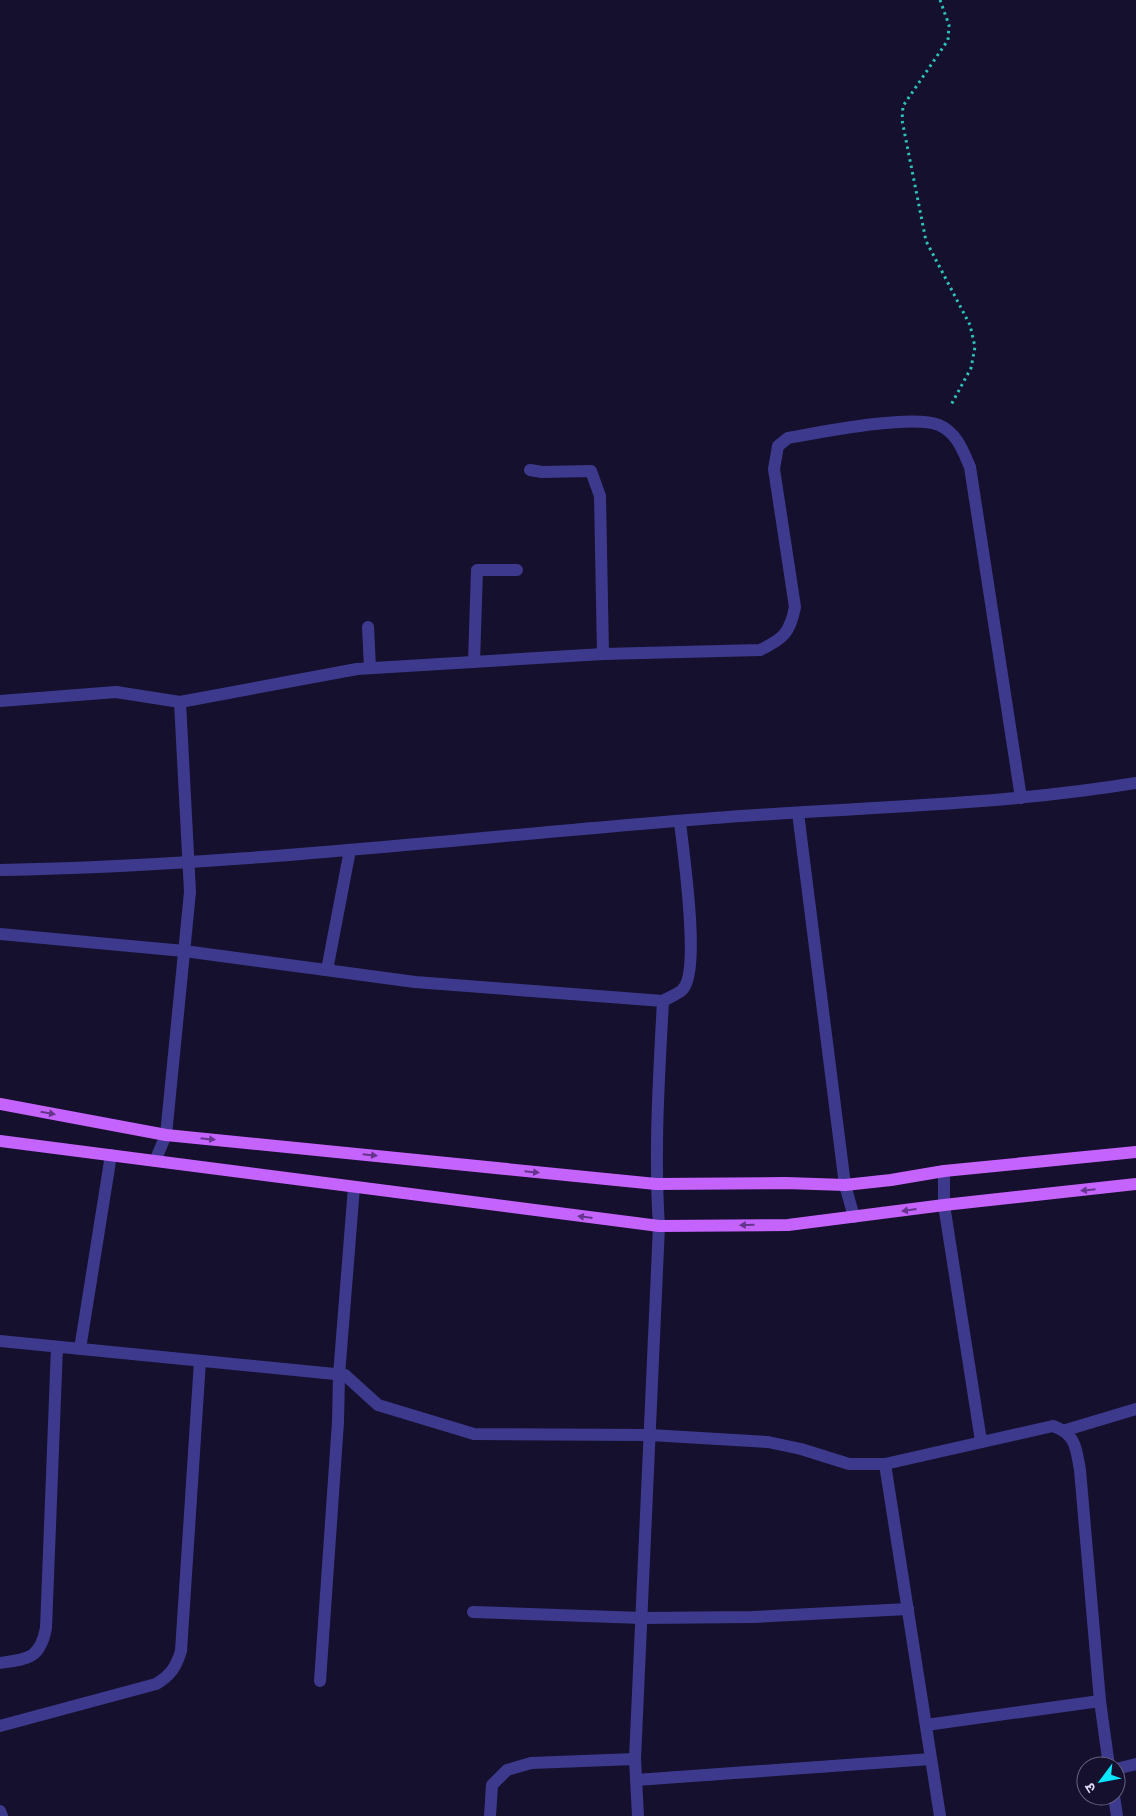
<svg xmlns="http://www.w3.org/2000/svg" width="1136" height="1816" font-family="'Sofia Sans Condensed','Noto Sans Devanagari',sans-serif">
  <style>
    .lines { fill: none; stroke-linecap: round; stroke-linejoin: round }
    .path { stroke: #2cc4ba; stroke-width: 3; stroke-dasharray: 2.5 4; stroke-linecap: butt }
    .minor { stroke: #3d3a8e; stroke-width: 12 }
    .major { stroke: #c563ff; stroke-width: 12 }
    .oneway { fill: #64358c }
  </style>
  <rect width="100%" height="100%" fill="#15102d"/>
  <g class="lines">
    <polyline class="path" points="940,0 949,25 948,40 903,106 902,120 926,241 970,325 975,347 971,368 951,405"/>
    <g class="minor">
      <polyline points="530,470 542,472 591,471 600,496 603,654"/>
      <polyline points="368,627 370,668"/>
      <polyline points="474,662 477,570 517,570"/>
      <polyline points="0,701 116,692 180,702"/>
      <polyline points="798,813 845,1185 854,1217"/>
      <path d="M0,870C239,866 476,836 714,818C855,807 996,806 1136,783"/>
      <path d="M0,934L184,951L415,982L663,1001C669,997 679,994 683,989C701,970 683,851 680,822"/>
      <polyline points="327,970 350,850"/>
      <path d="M155,1161L166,1135L190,892L180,702L357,669L603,654L760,650C783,639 790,633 795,607L774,469L778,446L788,438C822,432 911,414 939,425C957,433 963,451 970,467L1021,798"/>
      <polyline points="944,1171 944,1205 981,1441"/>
      <path d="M0,1341L345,1375L378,1405L474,1434L650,1435L768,1442L801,1449L849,1464H885L1053,1426C1076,1434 1076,1448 1080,1470L1100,1701L1109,1766"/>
      <polyline points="80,1349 111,1155"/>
      <polyline points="1066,1430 1136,1409"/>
      <polyline points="885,1464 940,1816"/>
      <polyline points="473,1612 642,1618 752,1617 908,1609"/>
      <path d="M0,1663C28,1659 40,1659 46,1628L57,1347"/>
      <polyline points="320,1681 338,1422 339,1375 354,1187"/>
      <polyline points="926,1725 1100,1701"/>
      <path d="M0,1726L156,1684C171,1675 176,1667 181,1651L200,1361"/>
      <polyline points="1116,1769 1136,1764"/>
      <polyline points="636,1780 931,1759"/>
      <polyline points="1114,1796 1117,1816"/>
      <polyline points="0,1811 2,1816"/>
      <polyline points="490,1816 492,1785 507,1770 531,1763 635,1759"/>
      <path d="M638,1816L635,1759L659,1226C654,1151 659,1076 663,1001"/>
    </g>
    <g class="major">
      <polyline points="0,1104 166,1135 656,1184 786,1183 845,1185 891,1180 944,1171 1136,1152"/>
      <polyline points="0,1141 659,1226 788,1225 944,1205 1136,1184"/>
    </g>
  </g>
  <defs><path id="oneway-solid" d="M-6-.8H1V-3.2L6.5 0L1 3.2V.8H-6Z" transform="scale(1.25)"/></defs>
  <g class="oneway">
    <use href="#oneway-solid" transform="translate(48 1113) rotate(10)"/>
    <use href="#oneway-solid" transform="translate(208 1139) rotate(6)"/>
    <use href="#oneway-solid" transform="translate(370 1155) rotate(6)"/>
    <use href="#oneway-solid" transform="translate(532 1172) rotate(6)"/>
    <use href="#oneway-solid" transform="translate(1088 1190) rotate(174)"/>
    <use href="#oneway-solid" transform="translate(909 1210) rotate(172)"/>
    <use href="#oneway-solid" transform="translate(585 1217) rotate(-173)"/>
    <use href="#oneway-solid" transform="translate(747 1225) rotate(179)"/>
  </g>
  <g transform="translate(1101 1781) rotate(238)"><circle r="24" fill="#15102d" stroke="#666281"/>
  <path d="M0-4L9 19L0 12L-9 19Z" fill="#08e7ff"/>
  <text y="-8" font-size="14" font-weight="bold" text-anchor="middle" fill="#e0dcff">उ</text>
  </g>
</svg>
